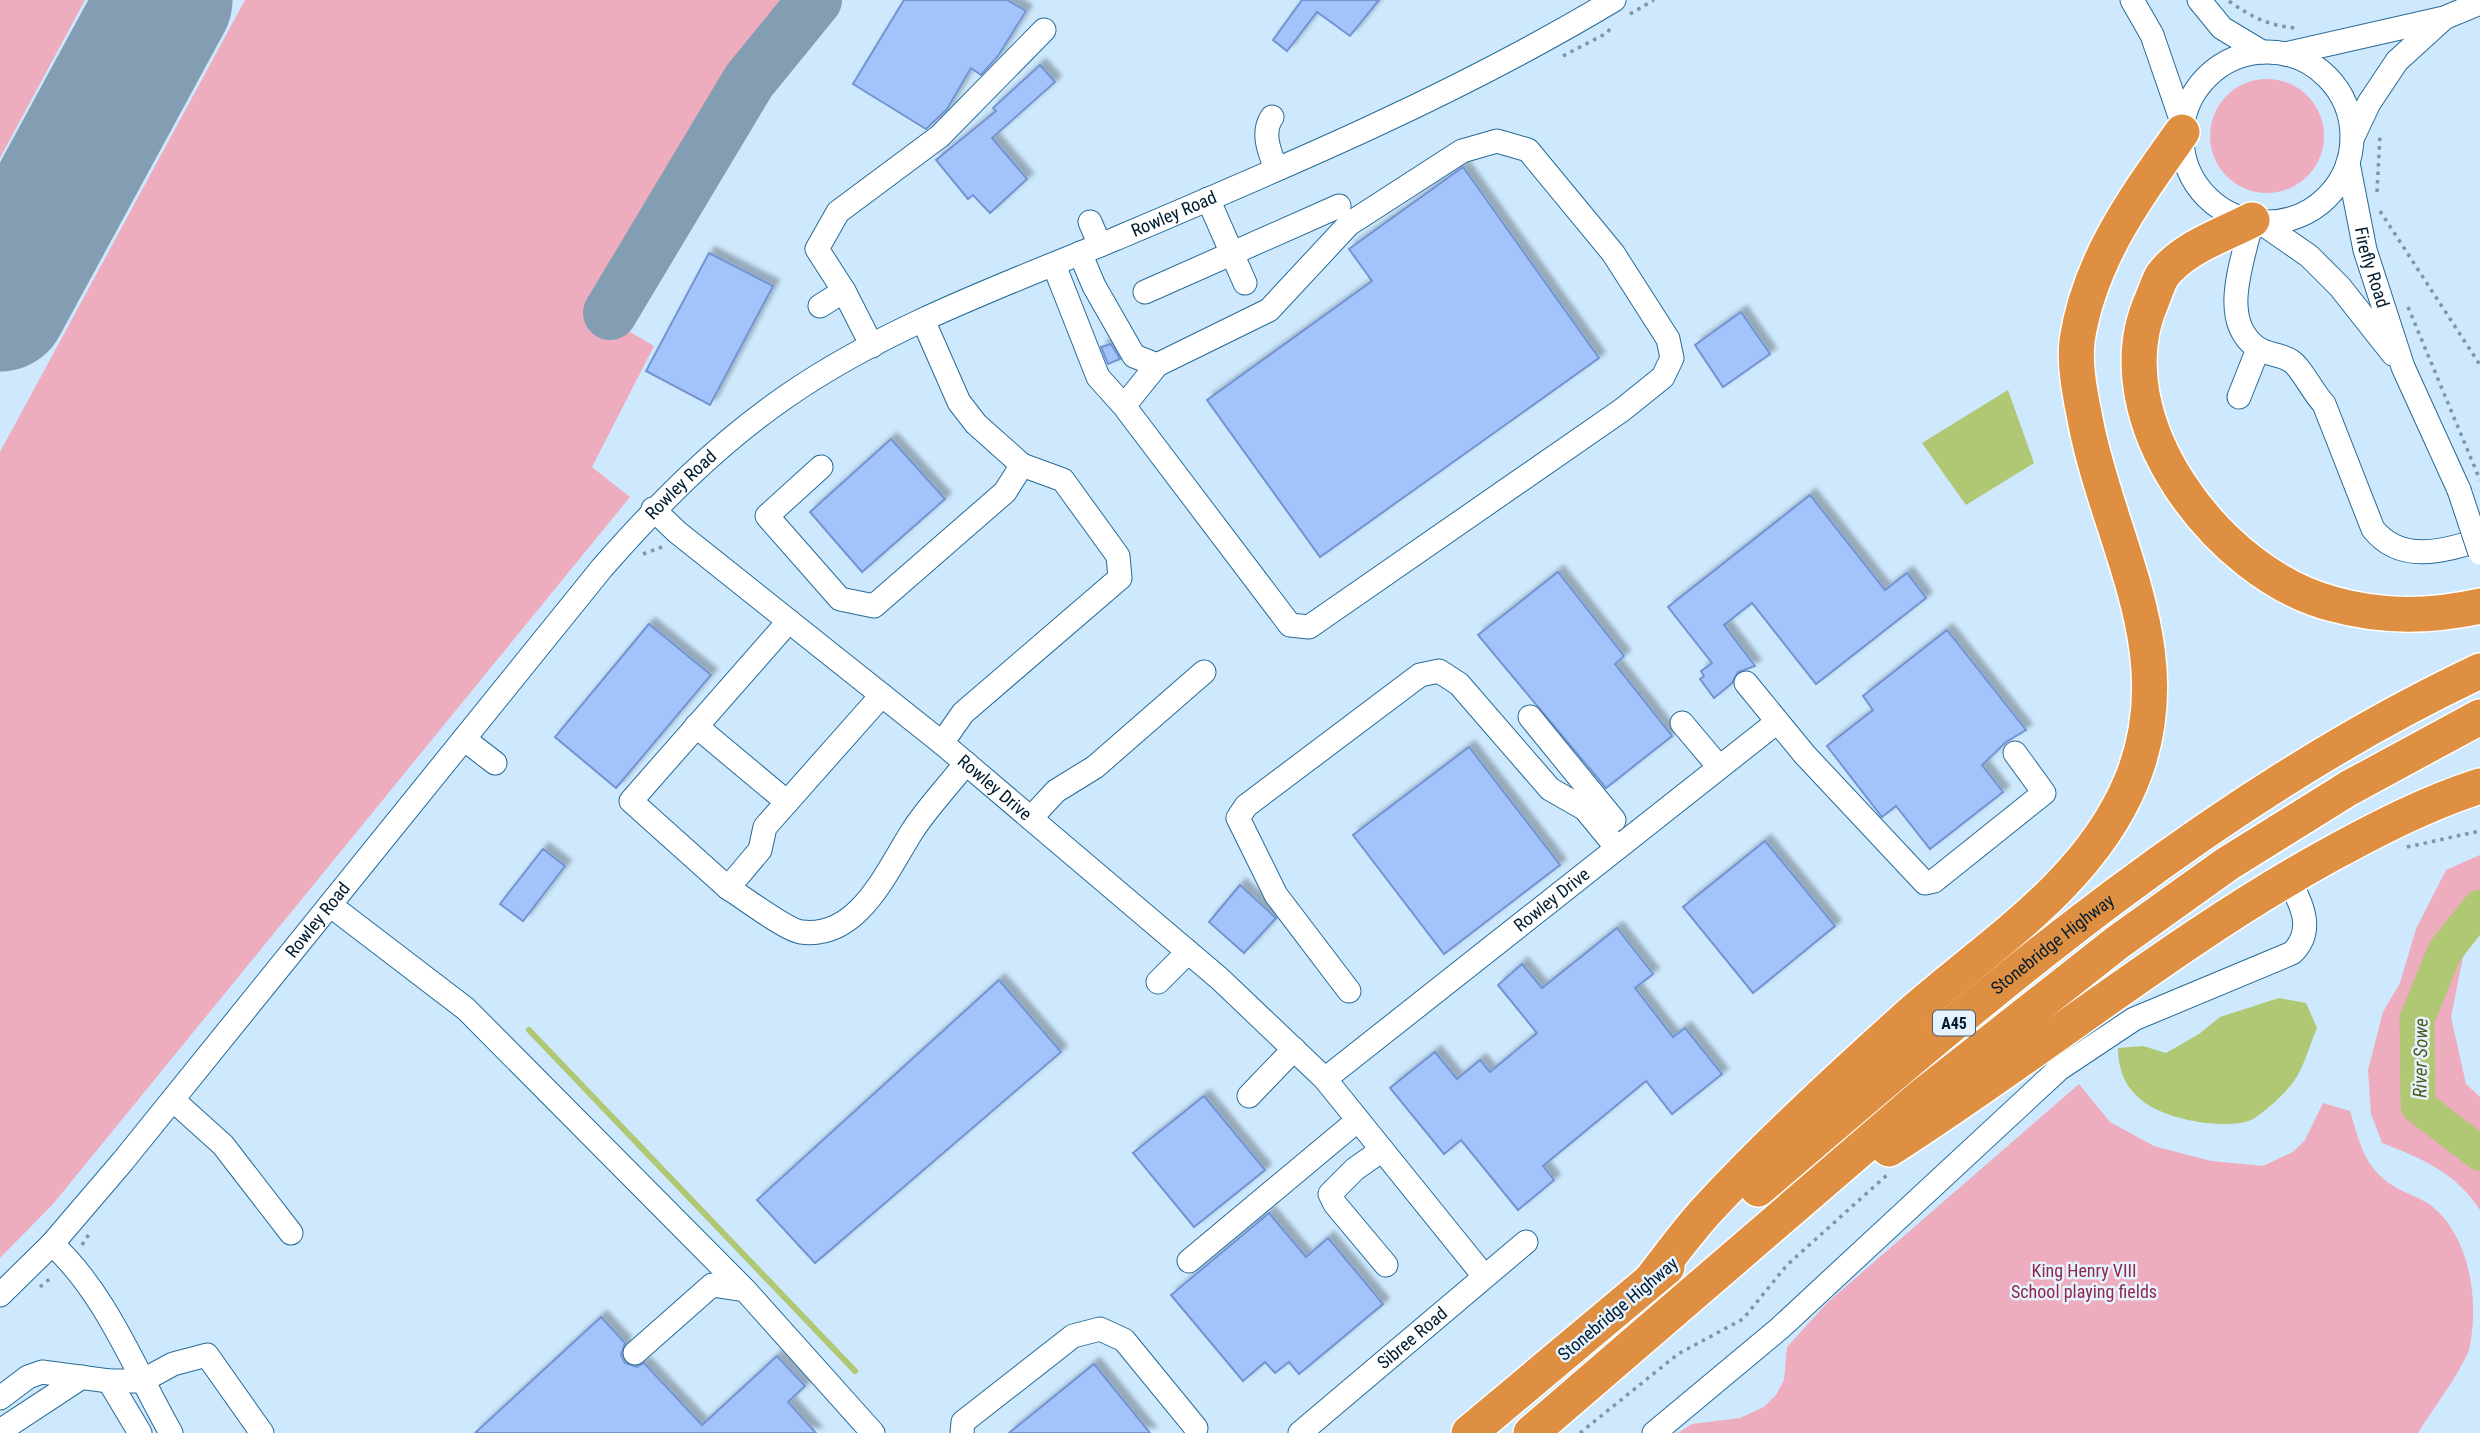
<svg xmlns="http://www.w3.org/2000/svg" width="2480" height="1433" font-family="'Roboto Condensed',sans-serif">
  <style>
    .green { fill: #eeadbe }
    .water { fill: #b0c773 }
    .lines { fill: none; stroke-linecap: round; stroke-linejoin: round }
    .stream { stroke: #b0c773; stroke-width: 6 }
    .river { stroke: #b0c773; stroke-width: 35 }
    .taxiway { stroke: #839eb2; stroke-width: 54 }
    .runway { stroke: #839eb2; stroke-width: 135 }
    .building { fill: #a3c3fd; stroke: #7294d1; stroke-width: 2; filter: url(#shadow) }
    .minor-casing { stroke: #266b98; stroke-width: 25 }
    .highway-casing { stroke: #fff; stroke-width: 38 }
    .path { stroke: #7c97ab; stroke-width: 3.5; stroke-dasharray: 3.5 5; stroke-linecap: butt }
    .minor { stroke: #fff; stroke-width: 23 }
    .highway { stroke: #df8f41; stroke-width: 35 }
    .minor-bridge-casing { stroke: #266b98; stroke-width: 25; stroke-linecap: butt }
    .minor-bridge { stroke: #fff; stroke-width: 23 }
    .labels { text-anchor: middle; stroke-width: 5; stroke-linejoin: round; paint-order: stroke }
    .shield { fill: #e6f3fe; stroke: #465c6d; stroke-width: 2 }
    .shield-label { font-size: 16px; font-weight: bold; fill: #011c2f }
    .street-label { font-size: 18px; fill: #011c2f; stroke: #e6f3fe }
    .park-label { font-size: 18px; fill: #8f284f; stroke: #e6f3fe }
    .water-label { font-size: 19px; font-style: italic; fill: #4c5a1f; stroke: #e6f3fe }
  </style>
  <defs>
    <filter id="shadow"><feDropShadow dx="6" dy="-6" stdDeviation="2" flood-color="#0004"/></filter>
  </defs>
  <rect width="100%" height="100%" fill="#cee8fd"/>
  <g class="green">
    <polygon points="0,0 85,0 0,158"/>
    <polygon points="245,0 785,0 594,311 654,346 592,467 630,497 53,1204 0,1258 0,452"/>
    <circle cx="2267" cy="136" r="57"/>
    <path d="M2480,855V924L2463,957L2451,1017L2466,1084L2480,1097V1210C2455,1172 2423,1159 2382,1143L2371,1114L2368,1070L2383,1012L2400,983L2416,929L2446,870Z"/>
    <path d="M2079,1084L2110,1122L2154,1146L2211,1161L2263,1166L2293,1152L2305,1140L2323,1103L2350,1111C2360,1144 2364,1168 2395,1187C2406,1193 2418,1197 2429,1204C2470,1234 2480,1302 2469,1350C2459,1375 2432,1410 2418,1433H1678L1692,1424L1740,1418L1764,1407L1776,1395L1784,1380L1787,1347L1828,1302Z"/>
  </g>
  <g class="water">
    <polygon points="2008,390 2034,463 1966,505 1922,443"/>
    <path d="M2279,998L2306,1003L2317,1028C2310,1044 2305,1064 2296,1078C2288,1091 2266,1111 2253,1119C2240,1126 2219,1124 2205,1123C2160,1116 2118,1100 2118,1048L2143,1046L2166,1053L2199,1034L2220,1017Z"/>
  </g>
  <g class="lines">
    <polyline class="stream" points="529,1030 855,1371"/>
    <polyline class="river" points="2480,907 2445,951 2417,1019 2418,1106 2480,1153"/>
    <polyline class="taxiway" points="610,313 749,81 815,0"/>
    <polyline class="runway" points="0,304 165,0"/>
  </g>
  <g class="building">
    <polygon points="904,0 1007,0 1026,11 998,56 981,75 971,68 947,109 926,129 853,84"/>
    <polygon points="1302,0 1379,0 1350,36 1317,12 1287,51 1273,40"/>
    <polygon points="1040,65 1055,82 992,138 1027,179 990,213 973,195 968,199 936,160 996,111 993,108"/>
    <polygon points="1463,167 1599,358 1320,557 1207,400 1372,281 1349,249"/>
    <polygon points="709,253 773,286 710,405 646,371"/>
    <polygon points="1741,312 1770,354 1723,387 1695,345"/>
    <polygon points="1111,344 1120,359 1108,364 1101,347"/>
    <polygon points="891,439 945,499 862,572 810,512"/>
    <polygon points="1810,495 1885,590 1907,573 1926,598 1816,684 1752,603 1724,625 1755,666 1738,672 1732,683 1714,698 1700,679 1704,676 1701,671 1712,663 1668,607"/>
    <polygon points="1558,572 1624,656 1615,664 1672,736 1606,788 1478,635"/>
    <polygon points="649,624 711,675 616,788 555,737"/>
    <polygon points="1947,630 2026,730 2006,742 1982,765 2003,792 1930,849 1896,806 1882,817 1827,746 1873,710 1863,696"/>
    <polygon points="1469,747 1560,865 1444,954 1353,835"/>
    <polygon points="1765,841 1835,926 1753,993 1683,907"/>
    <polygon points="543,849 565,866 523,921 500,904"/>
    <polygon points="1240,885 1276,918 1244,953 1209,922"/>
    <polygon points="1617,928 1653,974 1635,988 1673,1037 1685,1028 1722,1074 1672,1114 1646,1081 1543,1166 1554,1180 1518,1210 1461,1140 1444,1154 1390,1088 1435,1052 1457,1079 1480,1060 1490,1072 1537,1033 1498,985 1522,964 1542,988"/>
    <polygon points="999,980 1061,1052 815,1263 757,1200"/>
    <polygon points="1204,1096 1265,1170 1194,1227 1133,1153"/>
    <polygon points="1269,1213 1306,1257 1328,1238 1383,1304 1299,1374 1289,1362 1275,1373 1265,1362 1243,1381 1171,1295"/>
    <polygon points="601,1317 625,1343 621,1355 625,1363 637,1367 644,1363 702,1425 777,1356 805,1386 788,1402 816,1433 475,1433"/>
    <polygon points="1094,1364 1150,1433 1009,1433"/>
  </g>
  <g class="lines">
    <g class="minor-casing">
      <g id="minor">
        <polyline points="2132,0 2152,35 2183,125"/>
        <polyline points="2199,0 2222,28 2262,52"/>
        <circle cx="2267" cy="137" r="85"/>
        <polyline points="2285,54 2444,18 2480,3"/>
        <path d="M1272,117C1261,133 1270,153 1276,169"/>
        <polyline points="2352,139 2369,103 2397,61 2442,20"/>
        <path id="s1" d="M2348,163L2365,250L2403,367L2459,490"/>
        <polyline points="1208,199 1245,283"/>
        <path d="M2252,220C2244,259 2218,319 2256,347C2266,355 2281,354 2291,361C2301,367 2313,393 2324,404L2373,529C2401,564 2443,551 2480,540"/>
        <polyline points="1090,222 1100,245"/>
        <polyline points="2260,222 2309,256 2340,287 2393,354"/>
        <polyline points="1080,253 1094,286 1134,356 1157,365"/>
        <polyline points="1054,265 1098,377 1124,406 1290,625 1309,627 1622,410 1663,377 1672,358 1668,339 1613,253 1528,150 1497,141 1462,151 1349,224 1269,310 1157,365 1124,406"/>
        <polyline points="844,291 817,249 838,212 940,136 1044,30"/>
        <polyline points="1145,292 1339,206"/>
        <polyline points="820,306 844,291 872,346"/>
        <polyline points="2239,397 2258,349"/>
        <polyline points="821,467 767,516 840,599 874,606 1005,492 1022,465 976,424 959,402 923,320"/>
        <path id="s2" d="M653,509L677,532L942,743L1220,979L1325,1079L1484,1276"/>
        <polyline points="789,621 631,801 728,888 760,850 765,827 882,695"/>
        <polyline points="1746,683 1805,755 1925,883 1934,881 2044,793 2015,753"/>
        <polyline points="1530,717 1614,820"/>
        <polyline points="1682,723 1719,767"/>
        <polyline points="696,726 787,802"/>
        <polyline points="464,739 495,763"/>
        <polyline points="942,743 963,713 1120,578 1118,556 1063,480 1022,465"/>
        <polyline points="1031,818 1056,791 1095,767 1204,672"/>
        <path d="M728,888C743,897 786,930 801,932C859,940 887,870 913,830C928,807 949,785 966,763"/>
        <polyline points="330,905 466,1009 745,1290"/>
        <polyline points="1158,982 1188,952"/>
        <polyline points="1349,991 1276,895 1238,818 1246,806 1420,675 1439,671 1459,684 1550,789 1585,809 1617,848"/>
        <path id="s3" d="M1325,1079L1777,722"/>
        <polyline points="1249,1096 1294,1049"/>
        <polyline points="173,1100 223,1145 291,1233"/>
        <polyline points="1382,1150 1355,1169 1330,1194 1335,1204 1386,1265"/>
        <path d="M52,1244C106,1293 135,1370 171,1433"/>
        <polyline points="1189,1261 1358,1120"/>
        <path id="s4" d="M0,1295L52,1244L123,1161L602,568C658,504 716,445 787,396C887,327 1004,285 1115,239C1285,167 1456,95 1614,0"/>
        <polyline points="635,1353 712,1285 745,1290 873,1433"/>
        <polyline points="109,1381 140,1433"/>
        <polyline points="0,1398 28,1377 42,1372 109,1381 142,1381 173,1364 207,1355 262,1433"/>
        <polyline points="0,1431 82,1377"/>
        <polyline points="962,1433 963,1422 1073,1336 1100,1329 1124,1340 1196,1428"/>
        <path id="s5" d="M1300,1433L1526,1242"/>
        <path d="M1654,1433L1780,1328L2059,1069L2134,1019L2292,953C2316,930 2301,903 2288,878"/>
      </g>
    </g>
    <g class="highway-casing">
      <g id="highway">
        <path d="M2252,220C2223,235 2182,248 2162,276C2158,283 2155,293 2152,300C2099,418 2219,575 2333,604C2383,618 2430,617 2480,606"/>
        <path d="M1889,1149C2038,1054 2175,940 2331,854C2379,828 2427,803 2480,786"/>
        <path id="s6" d="M1758,1189C1983,997 2210,798 2480,671"/>
        <path d="M1651,1280C1669,1257 1687,1232 1707,1210C1772,1140 1843,1075 1913,1012C1992,943 2089,883 2131,782C2184,655 2110,545 2086,424C2081,398 2074,368 2077,341C2089,260 2136,197 2182,132"/>
        <polyline points="1469,1433 1667,1267"/>
        <polyline points="1531,1433 1921,1097 2118,942 2227,864 2349,788 2480,717"/>
      </g>
    </g>
    <g class="path">
      <path d="M2229,1C2251,17 2271,27 2299,28"/>
      <polyline points="1630,14 1654,0"/>
      <polyline points="1563,56 1607,33 1612,26"/>
      <polyline points="2377,192 2380,134"/>
      <polyline points="2380,211 2480,365"/>
      <polyline points="2408,307 2480,480"/>
      <polyline points="643,554 662,547"/>
      <polyline points="2407,847 2480,831"/>
      <polyline points="82,1245 91,1231"/>
      <polyline points="40,1287 53,1276"/>
      <polyline points="1580,1433 1678,1354 1743,1319 1787,1265 1887,1175"/>
    </g>
    <use href="#minor" class="minor"/>
    <use href="#highway" class="highway"/>
    <g class="minor-bridge-casing">
      <polyline id="minor-bridge" points="2459,490 2480,553"/>
    </g>
    <use href="#minor-bridge" class="minor-bridge"/>
  </g>
  <g class="labels">
    <rect class="shield" x="1933" y="1010.5" width="42" height="25" rx="5"/>
    <g class="shield-label">
      <text x="1954" y="1029">A45</text>
    </g>
    <g class="street-label">
      <text dy="6" stroke="none"><textPath href="#s4" startOffset="1626">Rowley Road</textPath></text>
      <text dy="6" stroke="none"><textPath href="#s1" startOffset="107">Firefly Road</textPath></text>
      <text dy="6" stroke="none"><textPath href="#s4" startOffset="1059">Rowley Road</textPath></text>
      <text dy="6" stroke="none"><textPath href="#s2" startOffset="441">Rowley Drive</textPath></text>
      <text dy="6" stroke="none"><textPath href="#s3" startOffset="289">Rowley Drive</textPath></text>
      <text dy="6" stroke="none"><textPath href="#s4" startOffset="492">Rowley Road</textPath></text>
      <text dy="6" stroke="none"><textPath href="#s6" startOffset="383">Stonebridge Highway</textPath></text>
      <text transform="translate(1618 1309) rotate(-40)" y="6">Stonebridge Highway</text>
      <text dy="6" stroke="none"><textPath href="#s5" startOffset="147">Sibree Road</textPath></text>
    </g>
    <g class="park-label">
      <text x="2084" y="1277">King Henry VIII<tspan x="2084" dy="21">School playing fields</tspan></text>
    </g>
    <g class="water-label">
      <text transform="translate(2420 1058) rotate(-89)" y="7">River Sowe</text>
    </g>
  </g>
</svg>
